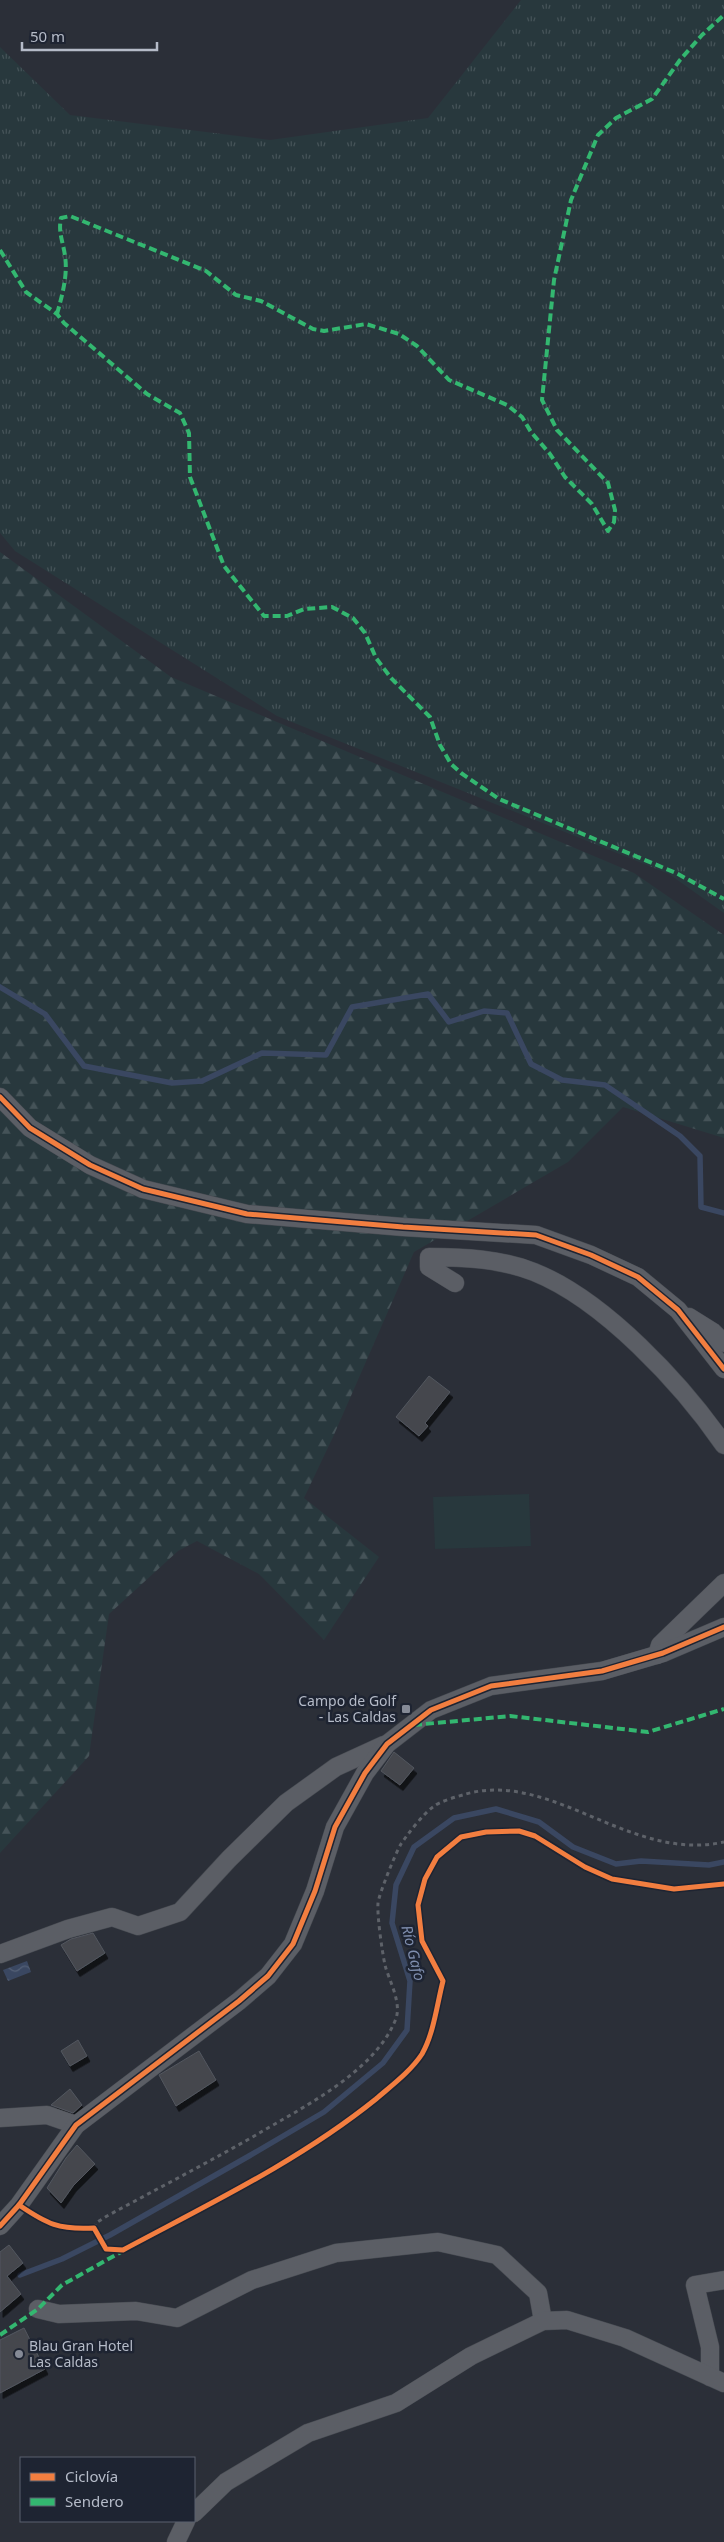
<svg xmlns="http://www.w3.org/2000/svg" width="724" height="2542" font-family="'Noto Sans',sans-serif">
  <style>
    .grass { fill: url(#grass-tufts) }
    .forest { fill: url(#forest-firs) }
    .green { fill: #28383d }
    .water { fill: url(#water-waves) }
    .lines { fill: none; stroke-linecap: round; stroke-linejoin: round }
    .stream { stroke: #3a4761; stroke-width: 5.5 }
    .building { fill: #44474e; stroke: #53575f; filter: url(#shadow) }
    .minor-casing { stroke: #464a51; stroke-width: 19 }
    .path { stroke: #5e6269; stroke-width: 3; stroke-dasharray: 4 4; stroke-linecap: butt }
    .minor { stroke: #5b5e65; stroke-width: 18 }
    .quiet { stroke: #33b770; stroke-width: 4; stroke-dasharray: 8 4; stroke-linecap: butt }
    .cycleway-casing { stroke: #1e2432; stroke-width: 8 }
    .cycleway { stroke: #f27e40; stroke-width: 5 }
    .poi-dot { fill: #858a96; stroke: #1e2432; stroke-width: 2 }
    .labels { text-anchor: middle; stroke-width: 5; stroke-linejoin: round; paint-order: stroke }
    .poi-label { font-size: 14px; fill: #b5bbc8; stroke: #1e2432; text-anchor: end }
    .water-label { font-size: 15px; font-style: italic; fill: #7f8eae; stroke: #1e2432 }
  </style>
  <defs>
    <pattern id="grass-tufts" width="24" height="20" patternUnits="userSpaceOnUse" patternTransform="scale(1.25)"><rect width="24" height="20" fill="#28383d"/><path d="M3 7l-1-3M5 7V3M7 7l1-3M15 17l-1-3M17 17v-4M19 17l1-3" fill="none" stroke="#455358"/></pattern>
    <pattern id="forest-firs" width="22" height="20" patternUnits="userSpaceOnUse" patternTransform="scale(1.25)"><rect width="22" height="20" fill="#28383d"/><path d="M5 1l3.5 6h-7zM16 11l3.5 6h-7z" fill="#455358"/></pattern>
    <pattern id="water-waves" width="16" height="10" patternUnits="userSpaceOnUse" patternTransform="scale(1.25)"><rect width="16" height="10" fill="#3a4761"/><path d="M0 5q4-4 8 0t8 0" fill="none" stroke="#546076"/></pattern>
    <filter id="shadow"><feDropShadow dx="3" dy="5.5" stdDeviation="0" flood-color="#0009"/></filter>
  </defs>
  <rect width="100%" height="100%" fill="#2b2f38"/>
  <polygon class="grass" points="521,0 724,0 724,913 669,874 277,716 15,551 0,533 0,47 70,115 270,140 428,118"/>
  <polygon class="forest" points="0,552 171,677 634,873 724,935 724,1138 623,1107 568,1162 414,1252 333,1437 304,1498 379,1557 324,1640 259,1574 197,1541 178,1551 109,1614 89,1756 0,1853"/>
  <polygon class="green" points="529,1494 531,1546 435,1549 433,1497"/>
  <polygon class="water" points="27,1961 31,1972 8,1981 3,1970"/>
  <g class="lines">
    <g class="stream">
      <polyline points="0,987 45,1014 84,1066 172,1083 202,1081 262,1053 326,1055 352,1007 428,994 449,1022 484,1011 507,1013 531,1064 562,1080 605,1085 680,1136 700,1156 701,1207 724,1213"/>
      <polyline points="20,2275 62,2259 110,2235 249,2156 324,2112 383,2063 407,2030 410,1981 392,1923 396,1885 414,1847 454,1818 496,1809 539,1822 573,1847 616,1864 641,1861 709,1865 724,1862"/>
    </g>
  </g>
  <g class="building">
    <polygon points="429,1376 450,1392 425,1423 428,1426 419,1436 396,1417"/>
    <polygon points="394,1752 414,1768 400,1785 381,1771"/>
    <polygon points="93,1933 105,1953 77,1971 61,1945 71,1939"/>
    <polygon points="78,2040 87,2056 70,2066 61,2051"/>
    <polygon points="199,2051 216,2080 176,2106 159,2075"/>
    <polygon points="70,2089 82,2105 73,2113 51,2105"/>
    <polygon points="77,2145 95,2164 73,2186 61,2203 47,2188 66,2158"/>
    <polygon points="9,2245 23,2263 7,2276 21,2294 0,2312 0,2252"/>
    <polygon points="24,2328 45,2369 0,2393 0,2340"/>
  </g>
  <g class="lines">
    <g class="minor-casing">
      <g id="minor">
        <polyline points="0,1097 30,1128 90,1165 143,1189 247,1214 403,1227 536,1235 591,1255 638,1277 678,1310 724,1369"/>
        <path d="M455,1283L429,1267V1257C464,1257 501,1259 534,1272C604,1300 682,1384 724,1445"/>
        <polyline points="689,1317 713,1332 724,1343"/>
        <polyline points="657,1655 660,1645 724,1583"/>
        <polyline points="0,1954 68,1929 112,1917 138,1926 180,1912 229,1859 286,1803 336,1767 384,1745"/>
        <polyline points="0,2118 47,2115 76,2125"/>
        <polyline points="0,2226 19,2205 76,2125 239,2001 268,1976 293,1944 315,1891 335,1827 365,1773 387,1744 431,1710 491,1686 602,1671 663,1653 724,1627"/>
        <polyline points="38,2309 59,2314 136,2311 177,2318 252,2280 336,2253 438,2242 497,2255 538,2293 543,2321"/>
        <polyline points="710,2377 710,2347 695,2285 724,2280"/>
        <polyline points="194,2513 226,2482 308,2433 396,2403 471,2356 543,2321 567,2320 625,2338 724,2383"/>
        <polyline points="176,2542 186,2521"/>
      </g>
    </g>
    <path class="path" d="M94,2228L96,2223L107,2216C157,2189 207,2163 256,2135C303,2107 373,2073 395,2021C403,2004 389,1981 385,1965C382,1951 377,1916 378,1903C379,1894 396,1852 401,1844C407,1835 423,1814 433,1807C440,1801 456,1797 466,1794C552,1770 631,1863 724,1842"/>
    <use href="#minor" class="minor"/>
    <g class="quiet">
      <polyline points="0,250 26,292 57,314 64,323 147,394 180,413 189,433 190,477 224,566 264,616 287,616 304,609 332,607 353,618 365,633 376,658 391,678 430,717 440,745 451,764 461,773 499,799 676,873 724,899"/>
      <path d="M57,314C62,296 68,275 65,256C63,241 58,233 61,218L70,216L206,271L236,295L261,301L313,329L324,331L366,324L399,334L417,346L449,380L507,405L522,417L531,432L550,454L565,477L592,504L608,531L614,522L615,510L608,483L557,430L542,400L554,280L571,200L598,135L616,118L652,99L680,60L702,35L724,15"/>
      <polyline points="414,1725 510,1716 648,1732 724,1709"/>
      <polyline points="0,2335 38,2309 62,2285 121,2252"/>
    </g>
    <g class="cycleway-casing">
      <g id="cycleway">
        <polyline points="0,1097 30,1128 90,1165 143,1189 247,1214 403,1227 536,1235 591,1255 638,1277 678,1310 724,1369"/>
        <path d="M19,2205C47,2224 59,2230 94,2228L106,2249L123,2250C209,2204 299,2161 376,2099C391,2086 411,2071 422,2054C434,2033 437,2004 443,1981L422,1941L418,1905L425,1879L437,1857L461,1837L486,1832L519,1831L535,1836L585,1867L612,1879L674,1889L724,1884"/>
        <polyline points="0,2226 19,2205 76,2125 239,2001 268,1976 293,1944 315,1891 335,1827 365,1773 387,1744 431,1710 491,1686 602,1671 663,1653 724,1627"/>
      </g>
    </g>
    <use href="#cycleway" class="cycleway"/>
  </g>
  <g class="poi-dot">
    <rect x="401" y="1704" width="10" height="10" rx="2.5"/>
    <circle cx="19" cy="2354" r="5"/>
  </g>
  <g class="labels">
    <g class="poi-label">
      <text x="396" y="1706">Campo de Golf<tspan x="396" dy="16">- Las Caldas</tspan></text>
      <text x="29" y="2351" text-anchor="start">Blau Gran Hotel<tspan x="29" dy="16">Las Caldas</tspan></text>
    </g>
    <g class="water-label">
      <text transform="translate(413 1953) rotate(76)" y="5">Río Gafo</text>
    </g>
  </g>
  <rect x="20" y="2457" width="175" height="65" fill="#1e2432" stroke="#5a606e"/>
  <rect x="30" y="2473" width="25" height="8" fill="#f27e40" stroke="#5a606e"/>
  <text x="65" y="2482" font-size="15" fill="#b5bbc8">Ciclovía</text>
  <rect x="30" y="2498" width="25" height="8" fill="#33b770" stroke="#5a606e"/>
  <text x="65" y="2507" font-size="15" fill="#b5bbc8">Sendero</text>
  <path d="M22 42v8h135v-8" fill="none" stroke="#b5bbc8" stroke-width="2.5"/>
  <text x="30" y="42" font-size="15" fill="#b5bbc8" stroke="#1e2432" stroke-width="4" paint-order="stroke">50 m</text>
</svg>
